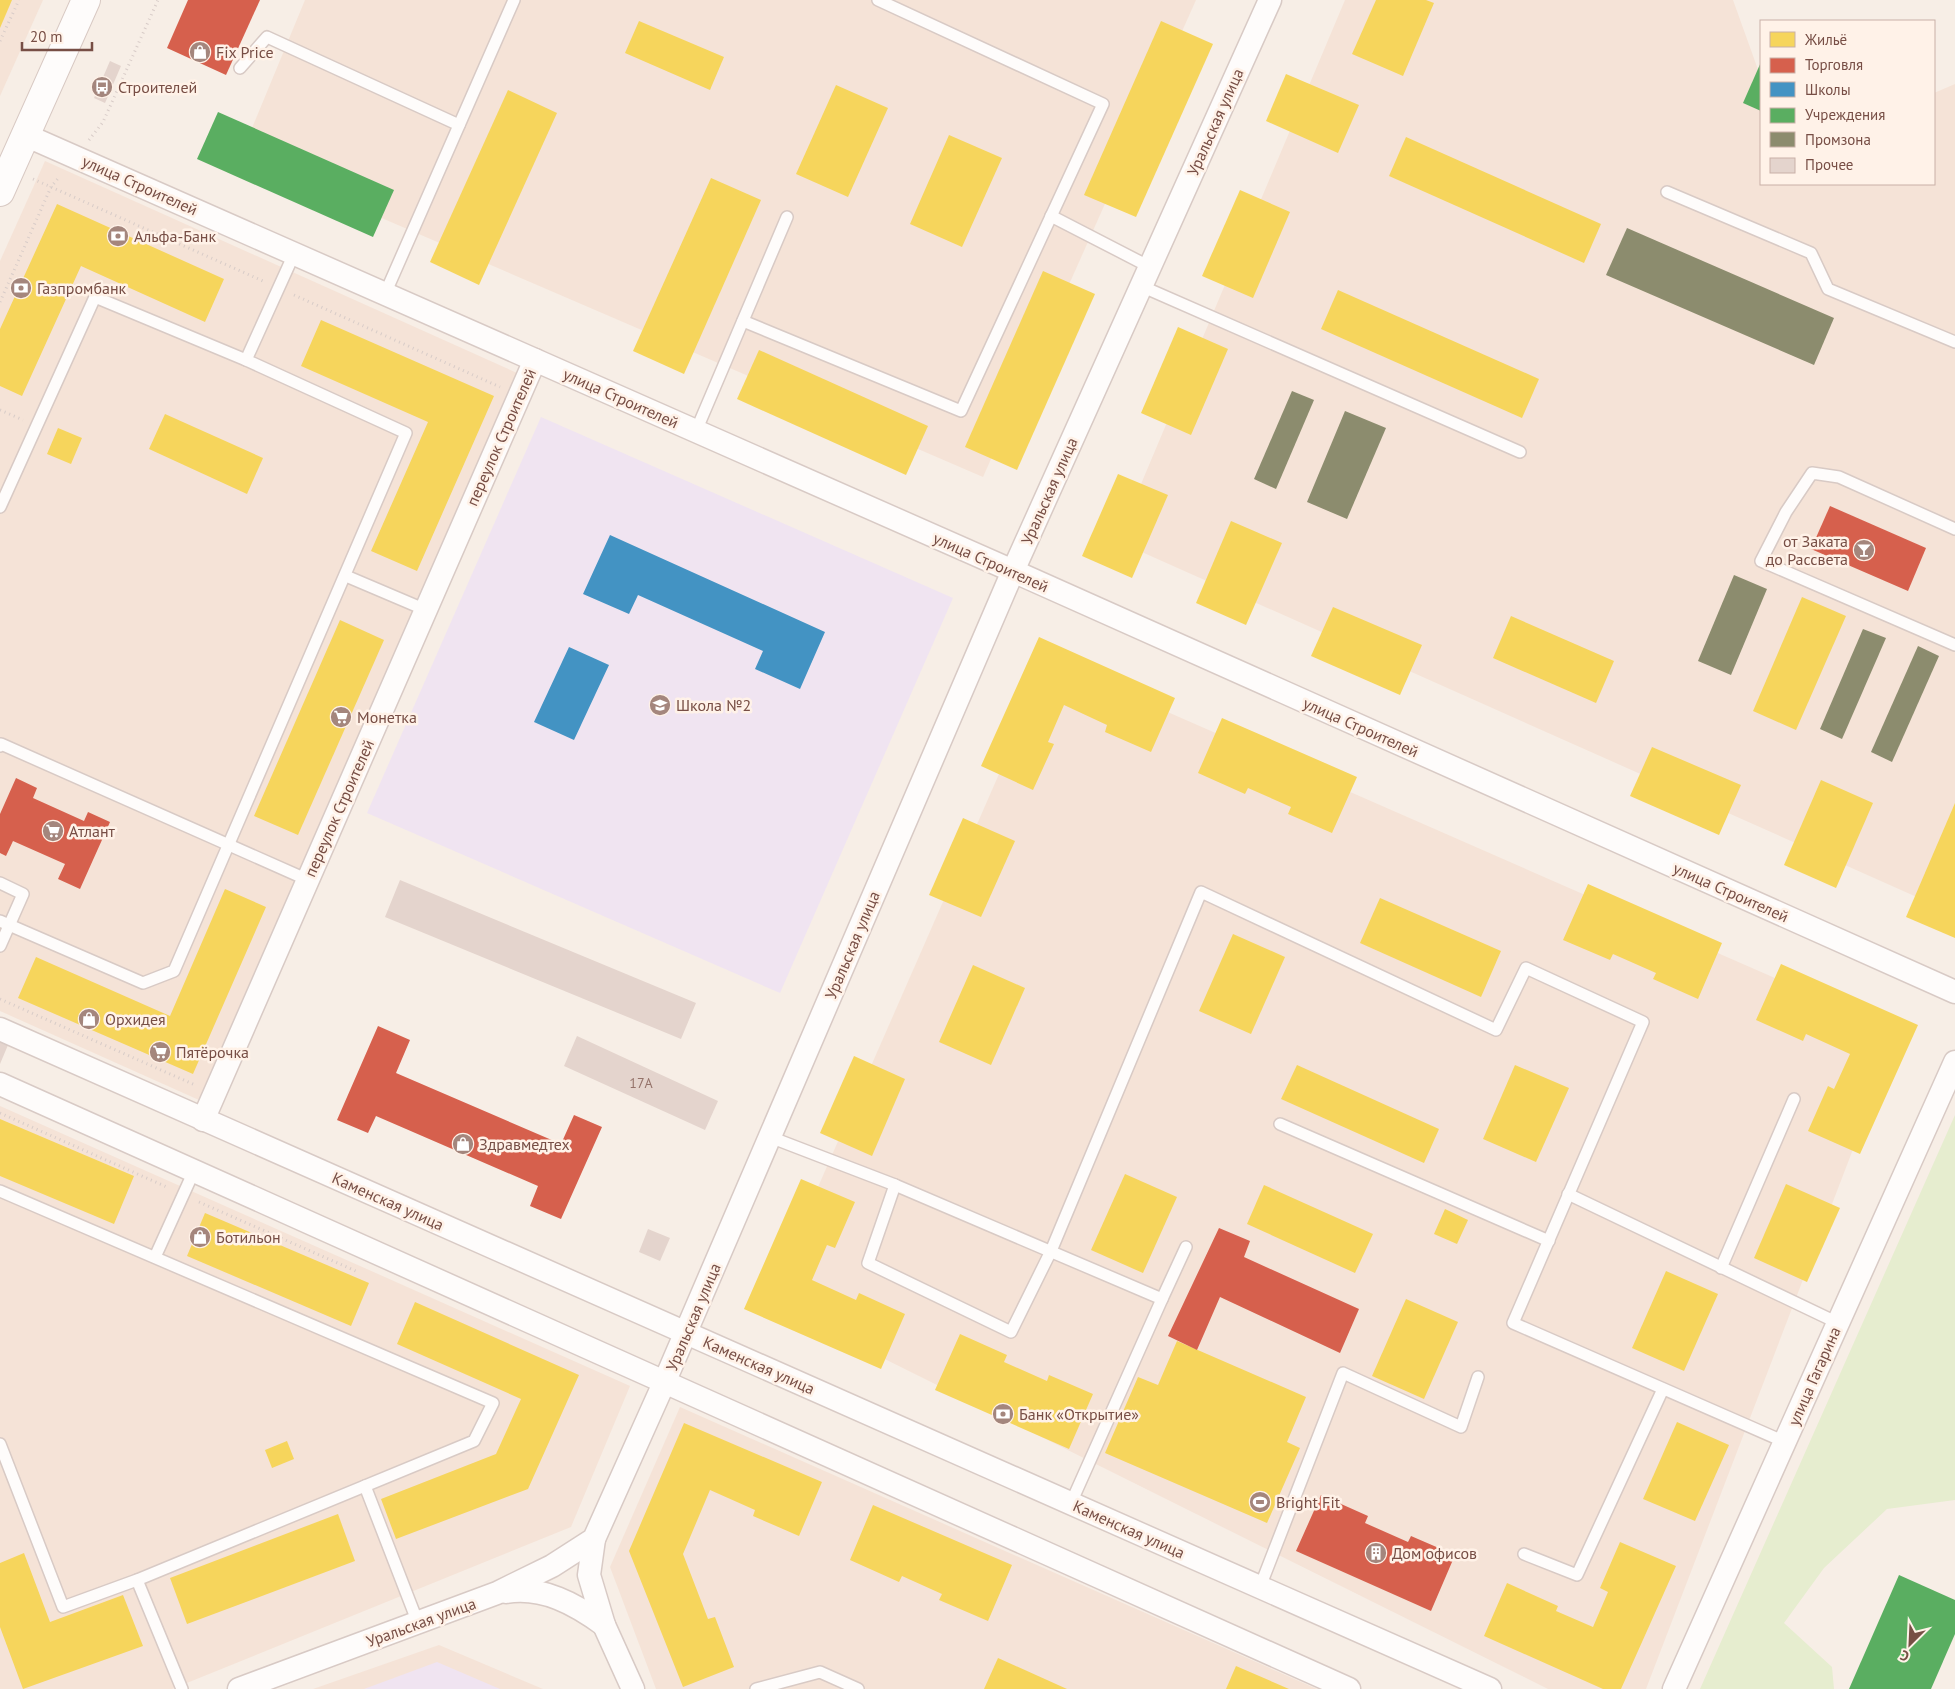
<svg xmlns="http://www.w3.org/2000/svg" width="1955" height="1689" font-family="'PT Sans',sans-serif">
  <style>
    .residential { fill: #f5e3d7 }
    .education { fill: #f0e4f1 }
    .green { fill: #e6edcf }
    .homes { fill: #f6d55c }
    .shops { fill: #d6604d }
    .schools { fill: #4393c3 }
    .public { fill: #5aae61 }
    .industry { fill: #8c8c6e }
    .building { fill: #e4d4cd }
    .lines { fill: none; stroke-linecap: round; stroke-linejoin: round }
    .service-casing { stroke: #d8cac5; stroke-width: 14 }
    .minor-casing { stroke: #d8cac5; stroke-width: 25 }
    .secondary-casing { stroke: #d8c9c3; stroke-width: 30 }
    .path { stroke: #d8ccc8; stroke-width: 3; stroke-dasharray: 1 4; stroke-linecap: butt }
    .service { stroke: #fefcfb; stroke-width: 11 }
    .minor { stroke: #fefcfb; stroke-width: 22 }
    .secondary { stroke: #fefcfb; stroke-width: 28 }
    .labels { text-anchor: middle; stroke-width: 5; stroke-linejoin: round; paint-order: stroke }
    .number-label { font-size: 14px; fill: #947269 }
    .poi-label { font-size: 16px; fill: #774e45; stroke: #fff2e8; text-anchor: start }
    .street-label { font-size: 16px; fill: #774e45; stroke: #fff2e8 }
  </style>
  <rect width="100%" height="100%" fill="#f7eee6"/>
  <g class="residential">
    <polygon points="0,0 43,0 0,96"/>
    <polygon points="305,0 1196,0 983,477 240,157"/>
    <polygon points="1345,0 1733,0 1761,78 1761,184 1934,184 1934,93 1955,84 1955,889 1946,910 1117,541"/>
    <polygon points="45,161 517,373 199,1100 0,1011 0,261"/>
    <polygon points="1049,660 1898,1032 1646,1689 1548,1689 768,1301"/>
    <polygon points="0,1106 630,1386 571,1527 172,1689 0,1689"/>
    <polygon points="680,1407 1317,1689 656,1689 610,1567"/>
    <polygon points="439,1645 543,1689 313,1689"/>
  </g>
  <g class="education">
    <polygon points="541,417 953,598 780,993 367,813"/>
    <polygon points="437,1662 500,1689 364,1689"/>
  </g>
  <polygon class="green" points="1955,1115 1955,1500 1887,1509 1824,1568 1784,1623 1832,1667 1834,1689 1700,1689"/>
  <g class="homes">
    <polygon points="0,0 12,0 0,28"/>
    <polygon points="1376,0 1426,0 1434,3 1403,76 1352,54"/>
    <polygon points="639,21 724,57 710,90 625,53"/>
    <polygon points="1161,21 1213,44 1136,217 1084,195"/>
    <polygon points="1286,74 1359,105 1338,153 1266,121"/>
    <polygon points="836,85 888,108 848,197 796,174"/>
    <polygon points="508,90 557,113 479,285 430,262"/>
    <polygon points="949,135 1002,158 962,247 910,224"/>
    <polygon points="1406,137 1601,224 1584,263 1389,176"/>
    <polygon points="711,178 761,200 684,374 633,351"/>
    <polygon points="1240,190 1290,212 1253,298 1202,276"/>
    <polygon points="57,204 224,279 205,322 81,266 22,396 0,386 0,329"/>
    <polygon points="1043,271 1095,294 1017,470 965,447"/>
    <polygon points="1338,290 1539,379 1522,418 1321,329"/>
    <polygon points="321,320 494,396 417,571 371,551 428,422 301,366"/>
    <polygon points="1178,327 1228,349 1191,435 1141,413"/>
    <polygon points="759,350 928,426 906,475 737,399"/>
    <polygon points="165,414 263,458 247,494 149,449"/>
    <polygon points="58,428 82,438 71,464 47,454"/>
    <polygon points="1118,474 1168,495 1132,578 1082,556"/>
    <polygon points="1231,521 1282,543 1246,625 1196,603"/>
    <polygon points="1802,597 1846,616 1796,730 1753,711"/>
    <polygon points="1333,607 1422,645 1400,695 1311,656"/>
    <polygon points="1511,616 1614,661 1596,703 1493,658"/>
    <polygon points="340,620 384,640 298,835 254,816"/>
    <polygon points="1039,637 1175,698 1151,752 1105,732 1107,725 1064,705 1048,742 1054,744 1033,790 981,766"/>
    <polygon points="1222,718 1357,777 1332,833 1288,814 1291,807 1248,788 1245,794 1198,773"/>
    <polygon points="1652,747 1741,785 1719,835 1630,796"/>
    <polygon points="1821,780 1873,803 1836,888 1784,865"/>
    <polygon points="1955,803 1955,938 1906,917"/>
    <polygon points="963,818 1015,841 981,917 929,895"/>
    <polygon points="1588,884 1722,943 1698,999 1653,979 1656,973 1613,954 1610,960 1563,940"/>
    <polygon points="225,889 266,907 193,1074 18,998 36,957 170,1016"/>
    <polygon points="1380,898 1501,951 1481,997 1360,943"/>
    <polygon points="1233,934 1285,957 1251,1034 1199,1011"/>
    <polygon points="1781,964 1918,1025 1860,1154 1808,1131 1828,1086 1834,1089 1850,1054 1806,1034 1803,1041 1756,1020"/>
    <polygon points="973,965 1025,988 991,1065 939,1042"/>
    <polygon points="854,1056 905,1079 872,1156 820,1133"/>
    <polygon points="1297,1065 1439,1129 1424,1163 1281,1099"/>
    <polygon points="1515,1065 1569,1088 1536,1162 1483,1139"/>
    <polygon points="0,1119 134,1176 114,1224 0,1176"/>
    <polygon points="1125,1174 1177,1197 1143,1273 1091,1250"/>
    <polygon points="801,1179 855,1202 835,1248 827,1245 812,1280 856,1300 859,1293 905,1314 881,1369 744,1309"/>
    <polygon points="1786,1184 1840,1208 1807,1282 1754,1258"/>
    <polygon points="1264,1185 1373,1234 1355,1273 1247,1224"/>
    <polygon points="1445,1209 1468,1220 1457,1244 1434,1234"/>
    <polygon points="205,1213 369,1283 351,1326 187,1256"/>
    <polygon points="1666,1271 1718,1294 1684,1371 1632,1348"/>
    <polygon points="1406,1299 1458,1322 1424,1399 1372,1376"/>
    <polygon points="415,1302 579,1375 528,1489 396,1539 381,1499 496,1454 521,1399 397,1344"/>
    <polygon points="960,1334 1007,1355 1004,1362 1047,1381 1049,1375 1093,1394 1069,1449 935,1390"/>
    <polygon points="1177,1341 1306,1397 1287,1442 1300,1448 1267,1523 1105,1453 1138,1377 1158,1385"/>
    <polygon points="1677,1422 1729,1445 1695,1521 1643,1499"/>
    <polygon points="684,1423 822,1482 799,1536 753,1516 755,1510 710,1490 683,1554 708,1619 715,1617 734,1667 683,1687 629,1551"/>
    <polygon points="287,1441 294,1459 272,1468 265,1450"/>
    <polygon points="873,1505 1012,1565 988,1621 939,1600 942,1594 902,1576 899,1582 850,1560"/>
    <polygon points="338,1514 355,1561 187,1624 170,1578"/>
    <polygon points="1620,1542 1676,1566 1621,1689 1603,1689 1484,1636 1507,1583 1558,1606 1556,1611 1593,1627 1608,1592 1600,1588"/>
    <polygon points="24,1553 50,1622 123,1595 143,1646 23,1689 0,1627 0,1563"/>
    <polygon points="998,1658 1067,1689 984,1689"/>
    <polygon points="1236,1666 1289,1689 1226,1689"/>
  </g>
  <g class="shops">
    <polygon points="188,0 260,0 226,75 167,48"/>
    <polygon points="1830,506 1926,548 1908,591 1811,549"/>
    <polygon points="16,778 37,788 33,798 84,821 88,812 110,822 80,889 58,879 65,864 13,841 6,856 0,853 0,814"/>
    <polygon points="378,1026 410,1040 396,1073 561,1144 574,1115 602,1127 561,1219 530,1206 538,1186 376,1116 368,1133 337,1120"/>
    <polygon points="1219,1228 1250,1241 1244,1257 1359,1309 1340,1353 1220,1297 1197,1350 1168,1336"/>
    <polygon points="1321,1495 1368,1516 1365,1523 1408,1542 1411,1536 1455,1555 1431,1611 1296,1551"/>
  </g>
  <g class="schools">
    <polygon points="610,535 825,632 800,689 755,669 763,651 638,595 629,614 583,594"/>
    <polygon points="569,647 609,665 574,740 534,722"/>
  </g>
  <g class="public">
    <polygon points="1761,62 1761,111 1743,103"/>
    <polygon points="218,112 394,190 373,237 197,159"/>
    <polygon points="1899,1575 1955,1600 1955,1634 1931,1689 1849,1689"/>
  </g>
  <g class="industry">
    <polygon points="1627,228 1834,318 1814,365 1606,275"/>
    <polygon points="1292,391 1314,400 1276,489 1254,479"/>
    <polygon points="1345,411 1386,428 1347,519 1307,502"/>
    <polygon points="1734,575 1767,589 1731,675 1698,661"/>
    <polygon points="1863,629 1886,638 1842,739 1820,729"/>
    <polygon points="1918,646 1939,656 1892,762 1871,752"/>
  </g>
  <g class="building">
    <polygon points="110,61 121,66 105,103 94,98"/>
    <polygon points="400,880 696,1003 681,1039 385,917"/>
    <polygon points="577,1036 718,1101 705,1130 564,1066"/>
    <polygon points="0,1042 8,1045 0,1064"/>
    <polygon points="648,1229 670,1238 660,1261 639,1252"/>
  </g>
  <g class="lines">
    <g class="service-casing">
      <g id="service">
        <polyline points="240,68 267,37 459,125"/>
        <polyline points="1667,192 1811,253 1828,289 1955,342"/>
        <polyline points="1051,216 1150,267"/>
        <polyline points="1141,286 1520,452"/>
        <polyline points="385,294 514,0"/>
        <polyline points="743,321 961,411 1103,104 878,0"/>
        <polyline points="696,431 787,217"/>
        <polyline points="0,507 95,297 246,360 294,254"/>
        <polyline points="1955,529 1839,477 1812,473 1786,512 1761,561 1955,645"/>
        <polyline points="346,576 426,610"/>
        <polyline points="0,746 1,744 308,880"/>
        <polyline points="0,883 23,894 0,946"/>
        <polyline points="0,921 143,983 174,971 406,433 246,360"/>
        <polyline points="1280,1124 1549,1241"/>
        <polyline points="770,1137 895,1185 1162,1299 1071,1503"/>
        <polyline points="895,1185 868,1263 1011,1332 1051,1251 1201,892 1496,1030 1526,968 1643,1022 1513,1323 1785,1442"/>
        <polyline points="0,1191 493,1403 474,1441 137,1580 63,1607 0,1444"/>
        <polyline points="1568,1194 1838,1323"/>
        <polyline points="155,1257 194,1171"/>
        <polyline points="1721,1268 1794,1099"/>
        <polyline points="1162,1299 1186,1247"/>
        <polyline points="365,1486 418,1623"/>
        <polyline points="1524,1554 1577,1575 1663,1389"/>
        <polyline points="137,1580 182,1689"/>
        <polyline points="1260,1587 1343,1373 1461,1427 1478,1377"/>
        <polyline points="756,1689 820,1672 858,1689"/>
      </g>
    </g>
    <g class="minor-casing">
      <g id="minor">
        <polyline points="25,135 1013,571 1955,992"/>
        <polyline points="0,1029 1490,1689"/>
        <polyline points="0,1084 1349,1689"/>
        <polyline points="203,1120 535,360"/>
        <polyline points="594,1539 589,1575 604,1625 633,1689"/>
        <path d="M506,1592C543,1586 575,1604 604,1625"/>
        <polyline points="239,1689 497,1593 552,1566 594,1539 664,1383 1013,571 1270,0"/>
        <polyline points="1674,1689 1955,1062"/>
      </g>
    </g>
    <g class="secondary-casing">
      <polyline id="secondary" points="0,192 86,0"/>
    </g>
    <g class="path">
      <polyline points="0,41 19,0"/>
      <polyline points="89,140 103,122 158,0"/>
      <polyline points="33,179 263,281"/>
      <polyline points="294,295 500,387"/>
      <polyline points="0,302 51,187 60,176"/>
      <polyline points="0,410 23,420"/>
      <polyline points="0,999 195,1085"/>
      <polyline points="0,1113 169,1188"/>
      <polyline points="199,1202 358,1272"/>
    </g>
    <use href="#service" class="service"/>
    <use href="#minor" class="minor"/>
    <use href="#secondary" class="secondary"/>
  </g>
  <defs>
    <g id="shop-disc" transform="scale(1.125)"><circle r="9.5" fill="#a4867d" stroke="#fff2e8"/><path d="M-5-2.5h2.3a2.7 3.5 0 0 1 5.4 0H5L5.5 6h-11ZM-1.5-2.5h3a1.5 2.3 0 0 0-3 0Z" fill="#fff"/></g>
    <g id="bus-disc" transform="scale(1.125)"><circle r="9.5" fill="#a4867d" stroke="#fff2e8"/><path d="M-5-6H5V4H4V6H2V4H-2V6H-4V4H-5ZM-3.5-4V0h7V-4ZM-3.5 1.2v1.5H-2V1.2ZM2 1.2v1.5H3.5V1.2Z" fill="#fff"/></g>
    <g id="bank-disc" transform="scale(1.125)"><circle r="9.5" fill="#a4867d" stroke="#fff2e8"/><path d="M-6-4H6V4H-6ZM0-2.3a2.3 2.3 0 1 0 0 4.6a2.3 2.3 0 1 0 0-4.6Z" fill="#fff"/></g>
    <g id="bar-disc" transform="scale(1.125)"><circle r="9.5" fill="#a4867d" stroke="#fff2e8"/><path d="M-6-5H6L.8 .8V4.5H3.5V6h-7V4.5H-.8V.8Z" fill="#fff"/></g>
    <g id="school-disc" transform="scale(1.125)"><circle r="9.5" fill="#a4867d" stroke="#fff2e8"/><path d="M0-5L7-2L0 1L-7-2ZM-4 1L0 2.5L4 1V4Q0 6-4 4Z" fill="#fff"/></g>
    <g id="supermarket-disc" transform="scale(1.125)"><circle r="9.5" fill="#a4867d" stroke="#fff2e8"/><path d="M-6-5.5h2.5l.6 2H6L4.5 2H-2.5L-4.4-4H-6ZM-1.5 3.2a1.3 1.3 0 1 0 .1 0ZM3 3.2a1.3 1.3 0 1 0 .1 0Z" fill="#fff"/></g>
    <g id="stadium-disc" transform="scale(1.125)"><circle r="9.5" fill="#a4867d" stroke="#fff2e8"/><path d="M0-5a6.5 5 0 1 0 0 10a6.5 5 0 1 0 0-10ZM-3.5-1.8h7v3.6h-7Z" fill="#fff"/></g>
    <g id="building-disc" transform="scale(1.125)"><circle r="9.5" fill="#a4867d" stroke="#fff2e8"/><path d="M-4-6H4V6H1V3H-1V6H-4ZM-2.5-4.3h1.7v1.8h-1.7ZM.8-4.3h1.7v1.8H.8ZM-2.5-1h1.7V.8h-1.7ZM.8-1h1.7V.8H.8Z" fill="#fff"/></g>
  </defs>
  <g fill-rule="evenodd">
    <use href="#shop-disc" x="200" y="52"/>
    <use href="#bus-disc" x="102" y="87"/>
    <use href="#bank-disc" x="118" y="236"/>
    <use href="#bank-disc" x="21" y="288"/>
    <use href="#bar-disc" x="1864" y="550"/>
    <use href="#school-disc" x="660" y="705"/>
    <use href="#supermarket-disc" x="341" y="717"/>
    <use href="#supermarket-disc" x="53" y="831"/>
    <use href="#shop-disc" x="89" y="1019"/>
    <use href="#supermarket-disc" x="160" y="1052"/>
    <use href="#shop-disc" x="463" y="1144"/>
    <use href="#shop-disc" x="200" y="1237"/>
    <use href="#bank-disc" x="1003" y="1414"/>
    <use href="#stadium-disc" x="1260" y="1502"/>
    <use href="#building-disc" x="1376" y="1553"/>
  </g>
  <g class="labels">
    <g class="number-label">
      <text x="641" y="1088">17А</text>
    </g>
    <g class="poi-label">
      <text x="216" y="58">Fix Price</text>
      <text x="118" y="93">Строителей</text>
      <text x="134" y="242">Альфа-Банк</text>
      <text x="37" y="294">Газпромбанк</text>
      <text x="1848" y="547" text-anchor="end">от Заката<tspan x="1848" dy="18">до Рассвета</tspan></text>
      <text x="676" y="711">Школа №2</text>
      <text x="357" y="723">Монетка</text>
      <text x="69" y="837">Атлант</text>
      <text x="105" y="1025">Орхидея</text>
      <text x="176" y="1058">Пятёрочка</text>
      <text x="479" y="1150">Здравмедтех</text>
      <text x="216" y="1243">Ботильон</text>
      <text x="1019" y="1420">Банк «Открытие»</text>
      <text x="1276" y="1508">Bright Fit</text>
      <text x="1392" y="1559">Дом офисов</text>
    </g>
    <g class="street-label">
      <text transform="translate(1215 122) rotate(-66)" y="6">Уральская улица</text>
      <text transform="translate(140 185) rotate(24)" y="6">улица Строителей</text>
      <text transform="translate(621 398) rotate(24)" y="6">улица Строителей</text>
      <text transform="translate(501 437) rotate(-66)" y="6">переулок Строителей</text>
      <text transform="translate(1049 491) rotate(-66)" y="6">Уральская улица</text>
      <text transform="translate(991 562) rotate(24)" y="6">улица Строителей</text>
      <text transform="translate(1361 727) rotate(24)" y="6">улица Строителей</text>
      <text transform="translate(339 808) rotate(-66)" y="6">переулок Строителей</text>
      <text transform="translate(1731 892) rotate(24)" y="6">улица Строителей</text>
      <text transform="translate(852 945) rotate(-67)" y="6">Уральская улица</text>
      <text transform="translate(388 1201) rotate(24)" y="6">Каменская улица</text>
      <text transform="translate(693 1317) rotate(-67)" y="6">Уральская улица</text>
      <text transform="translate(759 1365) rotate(24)" y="6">Каменская улица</text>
      <text transform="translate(1814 1376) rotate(-66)" y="6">улица Гагарина</text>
      <text transform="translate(1129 1529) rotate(24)" y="6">Каменская улица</text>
      <text transform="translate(421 1622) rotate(-20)" y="6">Уральская улица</text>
    </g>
  </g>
  <rect x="1760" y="20" width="175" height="165" fill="#fff2e8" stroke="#c9b0a7"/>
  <rect x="1770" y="32" width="25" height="15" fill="#f6d55c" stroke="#c9b0a7"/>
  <text x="1805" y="45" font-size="15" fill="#774e45">Жильё</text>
  <rect x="1770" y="58" width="25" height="15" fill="#d6604d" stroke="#c9b0a7"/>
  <text x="1805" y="70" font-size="15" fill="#774e45">Торговля</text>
  <rect x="1770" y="82" width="25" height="15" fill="#4393c3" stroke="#c9b0a7"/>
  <text x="1805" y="95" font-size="15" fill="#774e45">Школы</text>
  <rect x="1770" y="108" width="25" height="15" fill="#5aae61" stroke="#c9b0a7"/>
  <text x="1805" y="120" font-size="15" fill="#774e45">Учреждения</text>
  <rect x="1770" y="132" width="25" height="15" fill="#8c8c6e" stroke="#c9b0a7"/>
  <text x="1805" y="145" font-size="15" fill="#774e45">Промзона</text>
  <rect x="1770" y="158" width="25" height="15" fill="#e4d4cd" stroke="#c9b0a7"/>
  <text x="1805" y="170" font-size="15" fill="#774e45">Прочее</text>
  <g transform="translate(1910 1644) rotate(204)" stroke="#fff2e8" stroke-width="4" paint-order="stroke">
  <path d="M0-4L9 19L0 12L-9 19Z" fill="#774e45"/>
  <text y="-8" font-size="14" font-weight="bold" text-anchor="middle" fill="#774e45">С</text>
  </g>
  <path d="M22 42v8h70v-8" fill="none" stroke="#774e45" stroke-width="2.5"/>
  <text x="30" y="42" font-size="15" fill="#774e45" stroke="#fff2e8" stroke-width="4" paint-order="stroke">20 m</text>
</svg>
